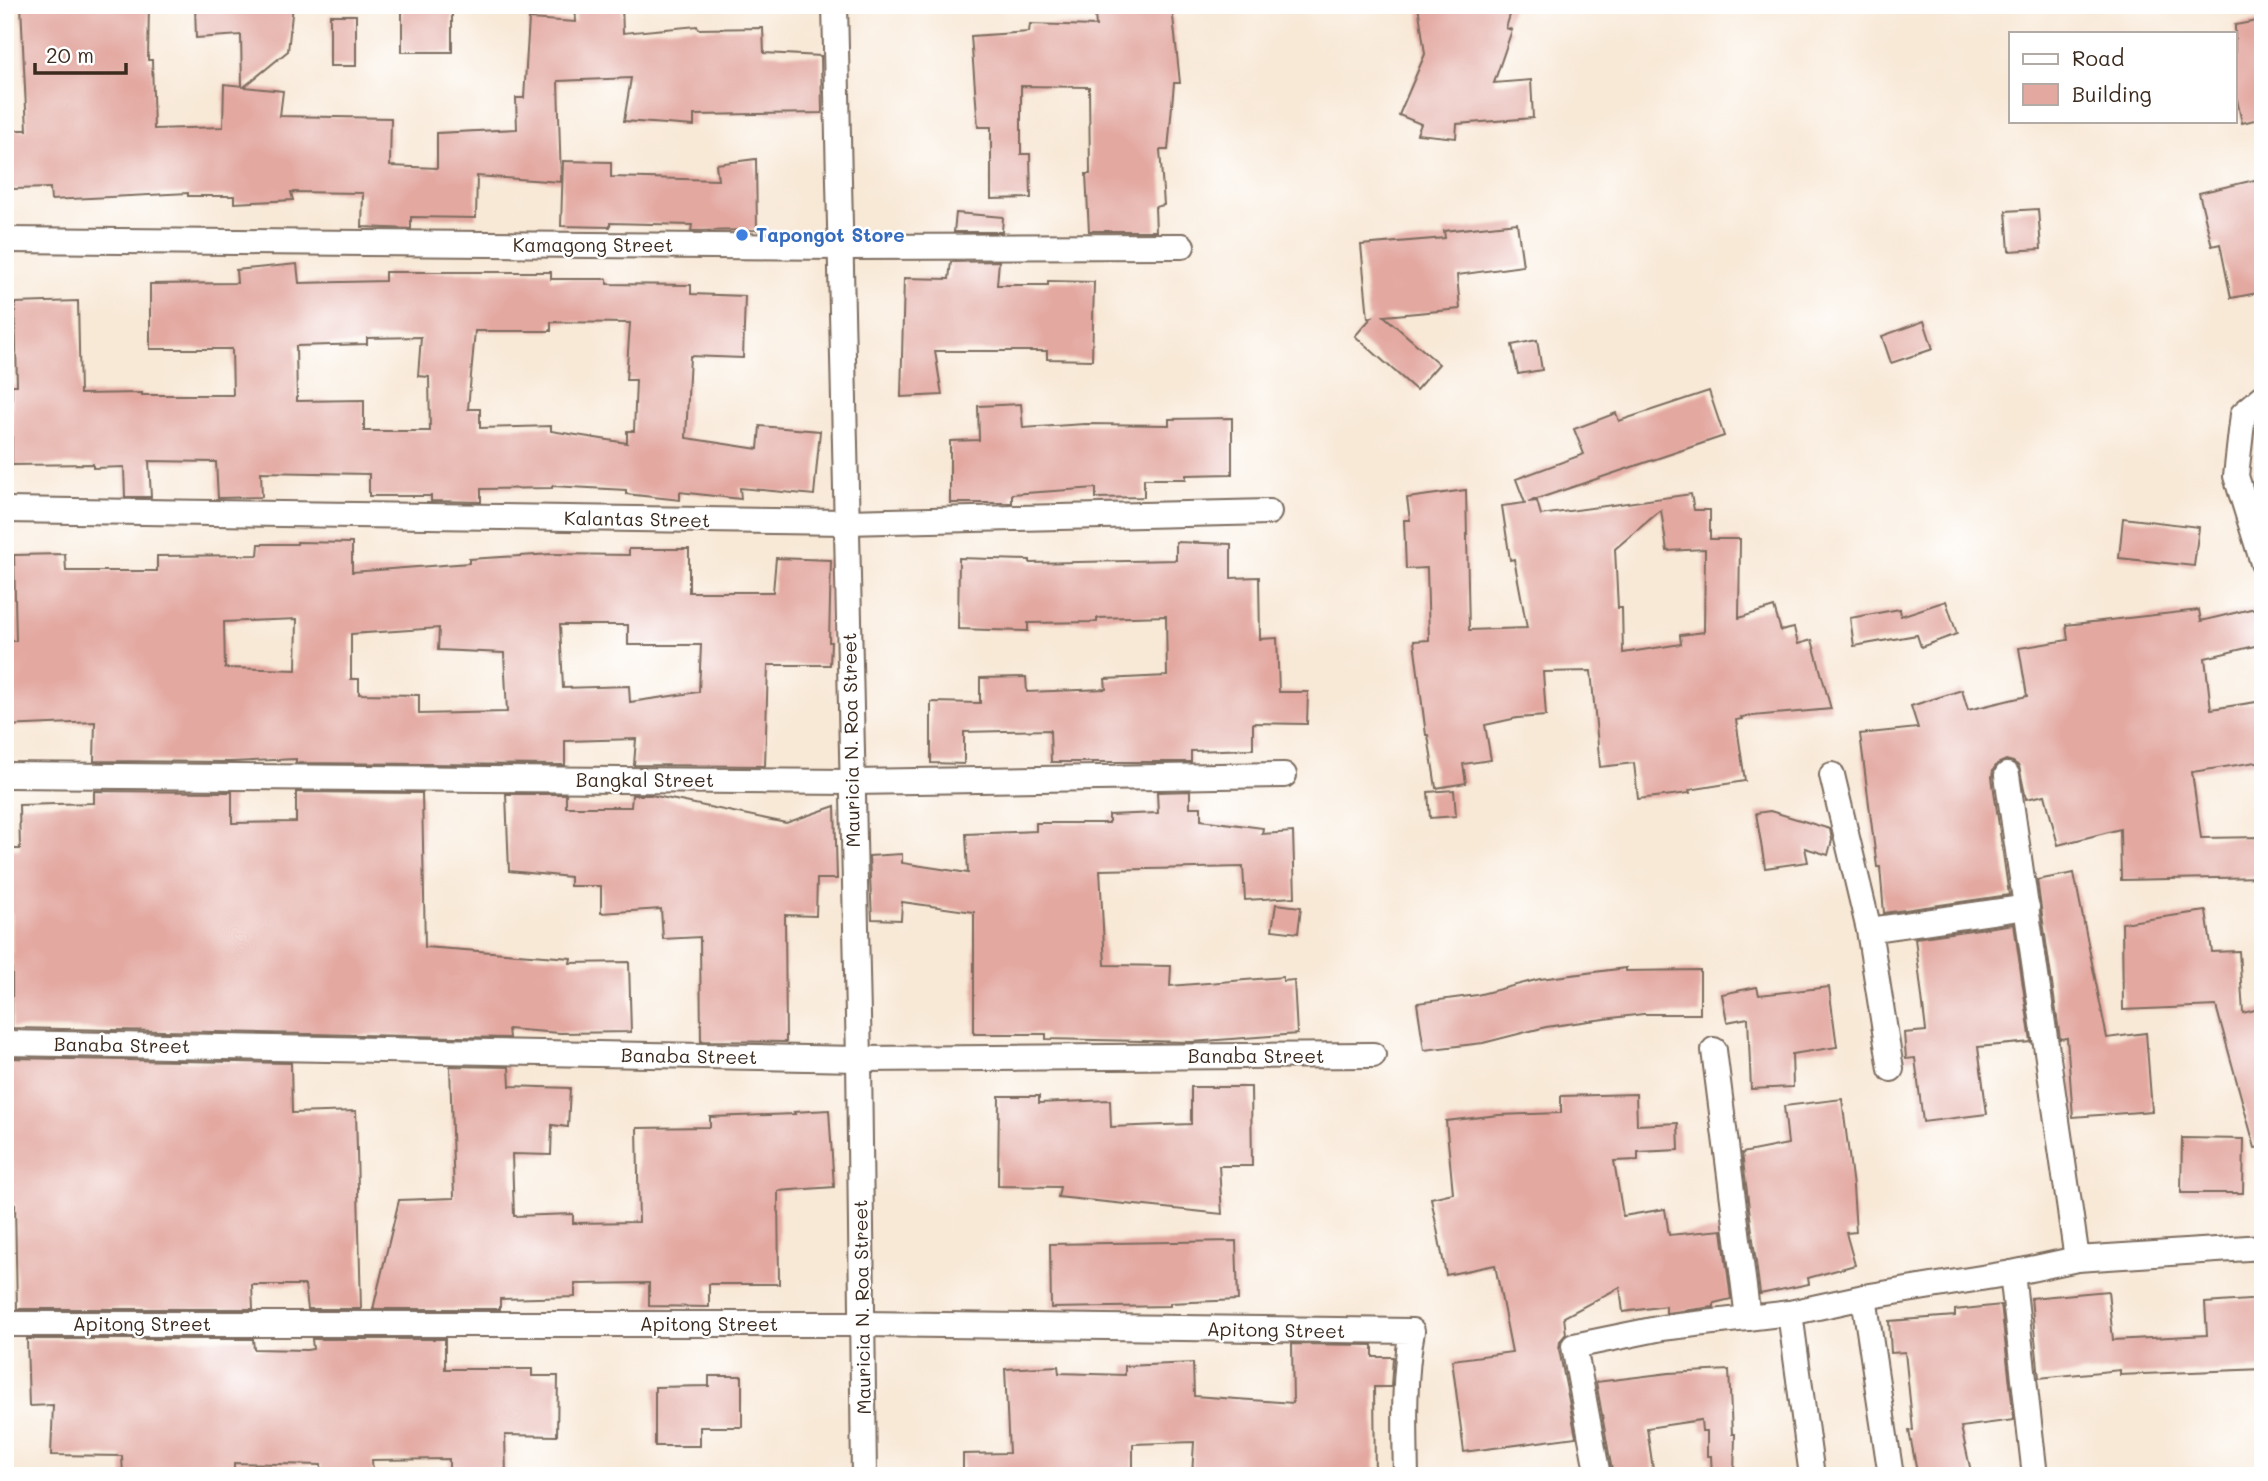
<svg xmlns="http://www.w3.org/2000/svg" width="2268" height="1481" font-family="Mali,sans-serif">
  <style>
    .building { fill: #e3a9a1; fill-rule: evenodd }
    .lines { fill: none; stroke-linecap: round; stroke-linejoin: round }
    .minor-casing { stroke: #7d6c5e; stroke-width: 28 }
    .minor { stroke: #fff; stroke-width: 24 }
    .shop-dot { fill: #3f7fe0; stroke: #fff; stroke-width: 2.5 }
    .labels { text-anchor: middle; stroke-width: 5; stroke-linejoin: round; paint-order: stroke }
    .shop-label { font-size: 19px; font-weight: bold; fill: #366cbe; stroke: #fff; text-anchor: start }
    .street-label { font-size: 19px; fill: #3b2a1e; stroke: #fff }
  </style>
  <rect width="100%" height="100%" fill="#fff"/>
  <filter id="ink" filterUnits="userSpaceOnUse"><feTurbulence type="fractalNoise" baseFrequency=".0143" numOctaves="2"/><feDisplacementMap in="SourceGraphic" scale="14" xChannelSelector="R" yChannelSelector="G"/><feConvolveMatrix kernelMatrix="1 2 1 2 8 2 1 2 1" color-interpolation-filters="sRGB"/></filter>
  <filter id="wash" filterUnits="userSpaceOnUse"><feTurbulence type="fractalNoise" baseFrequency=".00686" numOctaves="4" result="noise"/><feDisplacementMap in="SourceGraphic" scale="28" xChannelSelector="R" yChannelSelector="G"/><feGaussianBlur stdDeviation="1.57" result="paint"/><feColorMatrix in="noise" values="0 0 0 0 0 0 0 0 0 0 0 0 0 0 0 0 0 1.4 0 .05"/><feComposite in="paint" operator="in"/></filter>
  <g filter="url(#wash)">
    <rect width="100%" height="100%" fill="#f8e8d6"/>
    <g id="blocks">
      <g class="building">
        <polygon points="21,5 149,5 148,60 152,60 154,129 223,127 224,84 242,86 241,35 196,38 195,5 293,5 288,51 244,87 283,91 280,116 391,118 390,166 437,168 437,133 517,129 516,98 524,98 529,19 576,22 575,5 622,5 623,33 697,26 698,29 763,28 764,53 821,56 822,113 694,115 694,126 624,121 631,78 558,81 561,182 477,176 476,218 411,217 411,229 362,227 363,193 291,192 293,200 234,203 234,196 188,196 188,193 51,200 50,188 12,189 10,130 27,130"/>
        <rect x="402" y="5" width="50" height="47"/>
        <polygon points="1418,5 1513,5 1506,28 1512,30 1494,83 1531,80 1533,118 1457,124 1456,138 1417,134 1421,124 1399,115 1425,54"/>
        <polygon points="1172,7 1180,83 1174,83 1168,150 1160,150 1164,205 1155,207 1156,231 1089,231 1086,174 1090,174 1089,87 1021,86 1021,154 1030,154 1031,198 991,199 991,127 978,127 971,36 1029,32 1030,24 1096,26 1095,14"/>
        <rect x="330" y="15" width="26" height="51"/>
        <polygon points="2263,20 2263,118 2242,123 2235,90 2235,25"/>
        <polygon points="756,159 757,230 691,231 692,225 610,223 610,227 561,226 563,161 611,162 611,177 718,180 716,164"/>
        <polygon points="2263,178 2263,292 2231,298 2220,244 2212,246 2199,193"/>
        <polygon points="2038,209 2041,249 2009,251 2006,211"/>
        <polygon points="956,213 1003,217 1002,232 954,232"/>
        <polygon points="1517,223 1523,266 1457,275 1460,309 1384,316 1439,364 1416,390 1355,336 1372,317 1368,318 1361,245 1445,238 1444,231"/>
        <polygon points="999,261 997,285 1048,285 1048,281 1094,282 1092,360 1047,359 1047,351 935,351 942,395 901,397 904,278 949,279 951,262"/>
        <path d="M297,264L299,283L385,281V272H551V279H607V284L691,285V294L745,296L743,358L690,356L686,438L758,449L760,426L820,431L814,495L740,488L741,499L680,492V500L626,494V490L552,486V488L481,489V502L431,501V496H369V474L261,472L262,497L218,498L216,462L149,461L151,497H125L124,467L93,468V464L12,465V385H17L15,303L78,301L80,394L142,393V395H233L232,349H150V284L237,283L236,270ZM551,322L630,323L626,380H636L634,431H627V443L551,431V426L480,428V409H468L475,331H551ZM421,337L418,376L429,377L430,431H364V400L297,401L296,346L367,344V338Z"/>
        <polygon points="1924,321 1933,349 1891,363 1882,336"/>
        <polygon points="1537,340 1542,370 1518,374 1512,345"/>
        <path d="M1709,391L1724,436L1528,502L1537,501L1541,515L1691,494L1694,510H1710V539H1740L1739,618L1774,607L1781,631L1794,628L1798,644L1812,640L1831,709L1741,717L1742,719L1736,720L1745,781L1689,790L1690,793L1638,799L1634,763L1600,767L1591,671L1543,672L1546,716L1517,718L1485,725L1491,760L1463,764L1466,783L1436,788L1428,735H1426L1414,641L1429,640L1427,568L1406,569L1404,520H1410L1407,498L1466,490L1469,630L1527,628L1514,559L1510,560L1502,506L1525,503L1516,479L1584,454L1574,429L1616,413L1619,421ZM1661,510L1667,551L1705,549L1704,632L1680,635L1681,644L1623,653L1622,608H1618L1615,549Z"/>
        <polygon points="1021,404 1023,428 1085,424 1169,425 1169,419 1232,418 1232,474 1186,475 1186,479 1144,479 1144,497 1096,498 1096,488 1012,494 1012,503 950,503 950,441 979,440 978,406"/>
        <polygon points="2123,518 2199,527 2194,566 2119,558"/>
        <path d="M297,542L352,543V572L469,563V559L552,554L629,555V549H689V592H773L776,558L831,560L829,642H831L830,665H768L765,766L634,765L636,739L565,741V765L296,763V759L232,762L94,761L95,722L5,726V641H16L14,555L65,554L66,571H157V556L258,555L259,544H297ZM297,619L296,670L225,668L224,622ZM560,625H628V645H701L699,692L630,702L629,686L563,688ZM439,628L438,650L504,653L507,712L419,714V695L359,694V679H351V634Z"/>
        <polygon points="1176,542 1231,544 1231,578 1259,577 1260,639 1277,638 1279,692 1308,692 1307,724 1253,723 1253,749 1191,751 1191,762 1051,762 1050,730 964,732 964,764 931,763 931,702 980,703 980,678 1026,677 1027,692 1106,689 1105,679 1167,676 1166,616 1097,618 1097,622 1028,623 1028,631 958,629 959,558 1030,560 1030,563 1176,560"/>
        <polygon points="1946,601 1957,634 1921,647 1917,635 1854,646 1850,618 1900,609 1901,616"/>
        <polygon points="2255,608 2263,644 2205,658 2211,709 2263,701 2263,761 2192,772 2201,838 2263,837 2263,877 2121,880 2120,829 2058,845 2045,795 2026,799 2019,766 2013,762 2006,760 1997,764 1993,770 1992,777 2009,895 1884,913 1880,867 1877,867 1860,734 1918,728 1911,706 1962,690 1968,710 2027,696 2019,648 2068,640 2066,625 2199,610 2201,621"/>
        <polygon points="1454,790 1456,816 1430,818 1428,792"/>
        <polygon points="94,791 232,792 232,823 296,822 296,792 422,793 425,947 571,958 570,963 629,962 631,1032 560,1033 508,1029 509,1038 12,1028 12,913 5,913 5,849 20,849 19,805 94,803"/>
        <polygon points="1190,791 1190,807 1201,807 1201,820 1263,828 1262,834 1293,832 1295,897 1245,900 1243,867 1100,870 1105,965 1171,966 1170,986 1283,977 1283,981 1294,980 1297,1034 1192,1042 1046,1039 1046,1034 974,1034 974,912 902,902 901,920 872,919 869,856 902,854 902,863 968,873 966,834 1036,831 1036,823 1109,823 1109,815 1158,813 1157,792"/>
        <polygon points="506,794 566,794 566,807 631,807 632,795 651,795 786,823 835,806 837,879 817,879 816,916 785,915 786,1042 701,1041 700,937 663,939 661,909 601,913 601,886 570,886 570,877 509,871"/>
        <polygon points="1770,811 1830,829 1832,840 1828,855 1805,848 1808,862 1765,868 1756,813"/>
        <polygon points="2074,873 2107,1038 2146,1033 2152,1111 2073,1117 2067,1038 2060,1039 2037,880"/>
        <polygon points="1276,904 1301,907 1298,933 1272,930"/>
        <polygon points="2206,911 2212,952 2239,951 2243,1013 2263,1008 2263,1147 2255,1148 2216,1006 2123,1010 2122,923"/>
        <polygon points="2014,924 2031,1042 1978,1047 1987,1114 1923,1122 1915,1058 1906,1059 1904,1033 1926,1031 1915,938"/>
        <polygon points="1626,968 1626,971 1700,970 1700,1014 1643,1014 1589,1021 1546,1027 1483,1043 1424,1050 1417,1003 1477,995 1540,979"/>
        <polygon points="1757,987 1759,995 1829,987 1837,1047 1792,1054 1793,1087 1751,1089 1748,1018 1727,1022 1722,994"/>
        <polygon points="12,1058 291,1063 292,1113 356,1111 361,1309 308,1309 305,1285 252,1285 253,1309 17,1309 15,1204 10,1204 7,1070 12,1070"/>
        <polygon points="450,1066 509,1067 510,1086 570,1088 568,1127 552,1125 551,1155 512,1154 514,1216 573,1214 573,1223 639,1222 637,1128 710,1127 710,1117 795,1114 794,1112 829,1110 834,1187 778,1191 779,1284 709,1284 709,1307 649,1306 649,1283 575,1284 575,1297 500,1299 500,1309 373,1309 399,1200 454,1198"/>
        <polygon points="1191,1087 1251,1087 1252,1166 1219,1166 1222,1214 1058,1197 1060,1187 998,1186 999,1096 1039,1096 1039,1103 1110,1100 1111,1127 1191,1124"/>
        <polygon points="1636,1094 1637,1125 1678,1123 1679,1150 1638,1152 1638,1160 1614,1161 1623,1216 1665,1209 1669,1235 1722,1230 1731,1299 1714,1303 1714,1307 1666,1313 1666,1306 1623,1312 1620,1287 1564,1317 1566,1334 1560,1341 1559,1349 1576,1437 1464,1452 1452,1360 1512,1352 1495,1265 1446,1275 1431,1198 1453,1193 1446,1121 1499,1115 1561,1113 1561,1096"/>
        <polygon points="1842,1099 1853,1187 1856,1232 1846,1233 1855,1265 1808,1278 1809,1284 1760,1294 1742,1153 1788,1144 1784,1106"/>
        <polygon points="2182,1138 2244,1139 2243,1193 2181,1193"/>
        <polygon points="1236,1241 1238,1300 1170,1303 1170,1306 1051,1308 1050,1244"/>
        <polygon points="2108,1291 2113,1340 2207,1335 2205,1303 2263,1299 2263,1369 2120,1375 2120,1370 2039,1378 2031,1298"/>
        <polygon points="2001,1305 2014,1420 1961,1427 1972,1476 1918,1476 1909,1431 1913,1430 1905,1352 1891,1353 1889,1321 1955,1316 1955,1310"/>
        <polygon points="27,1339 253,1339 254,1349 307,1350 313,1349 312,1339 445,1339 445,1369 532,1369 532,1376 558,1376 557,1436 505,1435 506,1476 449,1476 449,1459 372,1460 373,1476 322,1476 321,1465 234,1463 234,1476 123,1476 122,1456 51,1455 53,1405 29,1406"/>
        <polygon points="1292,1344 1373,1345 1373,1357 1393,1357 1391,1387 1374,1387 1375,1476 1192,1475 1194,1442 1133,1444 1133,1476 963,1476 963,1454 1009,1453 1005,1369 1058,1366 1059,1373 1125,1375 1125,1366 1193,1363 1194,1396 1293,1403"/>
        <polygon points="1729,1370 1732,1434 1735,1434 1734,1476 1712,1476 1711,1456 1707,1456 1707,1431 1702,1431 1701,1420 1647,1428 1654,1476 1613,1476 1596,1382 1669,1373"/>
        <polygon points="709,1376 742,1376 742,1427 700,1427 700,1446 655,1446 655,1387 709,1386"/>
      </g>
    </g>
  </g>
  <g filter="url(#ink)">
    <use href="#blocks" fill-opacity="0" stroke="#7d6c5e" stroke-width="2"/>
    <g class="lines">
      <g class="minor-casing">
        <g id="minor">
          <polyline points="835,5 859,1059 864,1476"/>
          <polyline points="5,240 839,247 1182,246"/>
          <polyline points="2263,397 2243,414 2236,476 2263,563"/>
          <polyline points="5,510 846,522 1269,512"/>
          <polyline points="5,775 853,782 1284,775"/>
          <polyline points="1832,775 1869,930 1891,1069"/>
          <polyline points="2007,775 2077,1259"/>
          <polyline points="1869,930 2027,907"/>
          <polyline points="5,1043 859,1059 1373,1055"/>
          <polyline points="1714,1050 1748,1318"/>
          <polyline points="2012,1273 2035,1476"/>
          <polyline points="1864,1297 1891,1476"/>
          <polyline points="1790,1313 1812,1476"/>
          <path d="M5,1324H861L1412,1331C1403,1380 1405,1427 1406,1476"/>
          <polyline points="1598,1476 1574,1346 1662,1328 1790,1313 1864,1297 2012,1273 2077,1259 2263,1247"/>
        </g>
      </g>
      <use href="#minor" class="minor"/>
    </g>
  </g>
  <circle class="shop-dot" cx="742" cy="235" r="7"/>
  <g class="labels">
    <g class="shop-label">
      <text x="756" y="242">Tapongot Store</text>
    </g>
    <g class="street-label">
      <text x="593" y="252">Kamagong Street</text>
      <text transform="translate(637 519) rotate(1)" y="7">Kalantas Street</text>
      <text transform="translate(851 740) rotate(-91)" y="7">Mauricia N. Roa Street</text>
      <text x="645" y="787">Bangkal Street</text>
      <text transform="translate(122 1045) rotate(1)" y="7">Banaba Street</text>
      <text transform="translate(689 1056) rotate(1)" y="7">Banaba Street</text>
      <text x="1256" y="1063">Banaba Street</text>
      <text transform="translate(862 1307) rotate(-91)" y="7">Mauricia N. Roa Street</text>
      <text x="142" y="1331">Apitong Street</text>
      <text x="709" y="1331">Apitong Street</text>
      <text transform="translate(1276 1330) rotate(1)" y="7">Apitong Street</text>
    </g>
  </g>
  <rect width="2268" height="1481" fill="none" stroke="#fff" stroke-width="28"/>
  <rect x="2009" y="32" width="228" height="91" fill="#ffffff" stroke="#b1aaa5" stroke-width="2"/>
  <rect x="2023" y="54" width="35" height="10" fill="#ffffff" stroke="#b1aaa5" stroke-width="2"/>
  <text x="2072" y="66" font-size="21" fill="#3b2a1e">Road</text>
  <rect x="2023" y="84" width="35" height="21" fill="#e3a9a1" stroke="#b1aaa5" stroke-width="2"/>
  <text x="2072" y="102" font-size="21" fill="#3b2a1e">Building</text>
  <path d="M35 63v10h91v-10" fill="none" stroke="#3b2a1e" stroke-width="3.5"/>
  <text x="46" y="63" font-size="21" fill="#3b2a1e" stroke="#ffffff" stroke-width="5" paint-order="stroke">20 m</text>
</svg>
